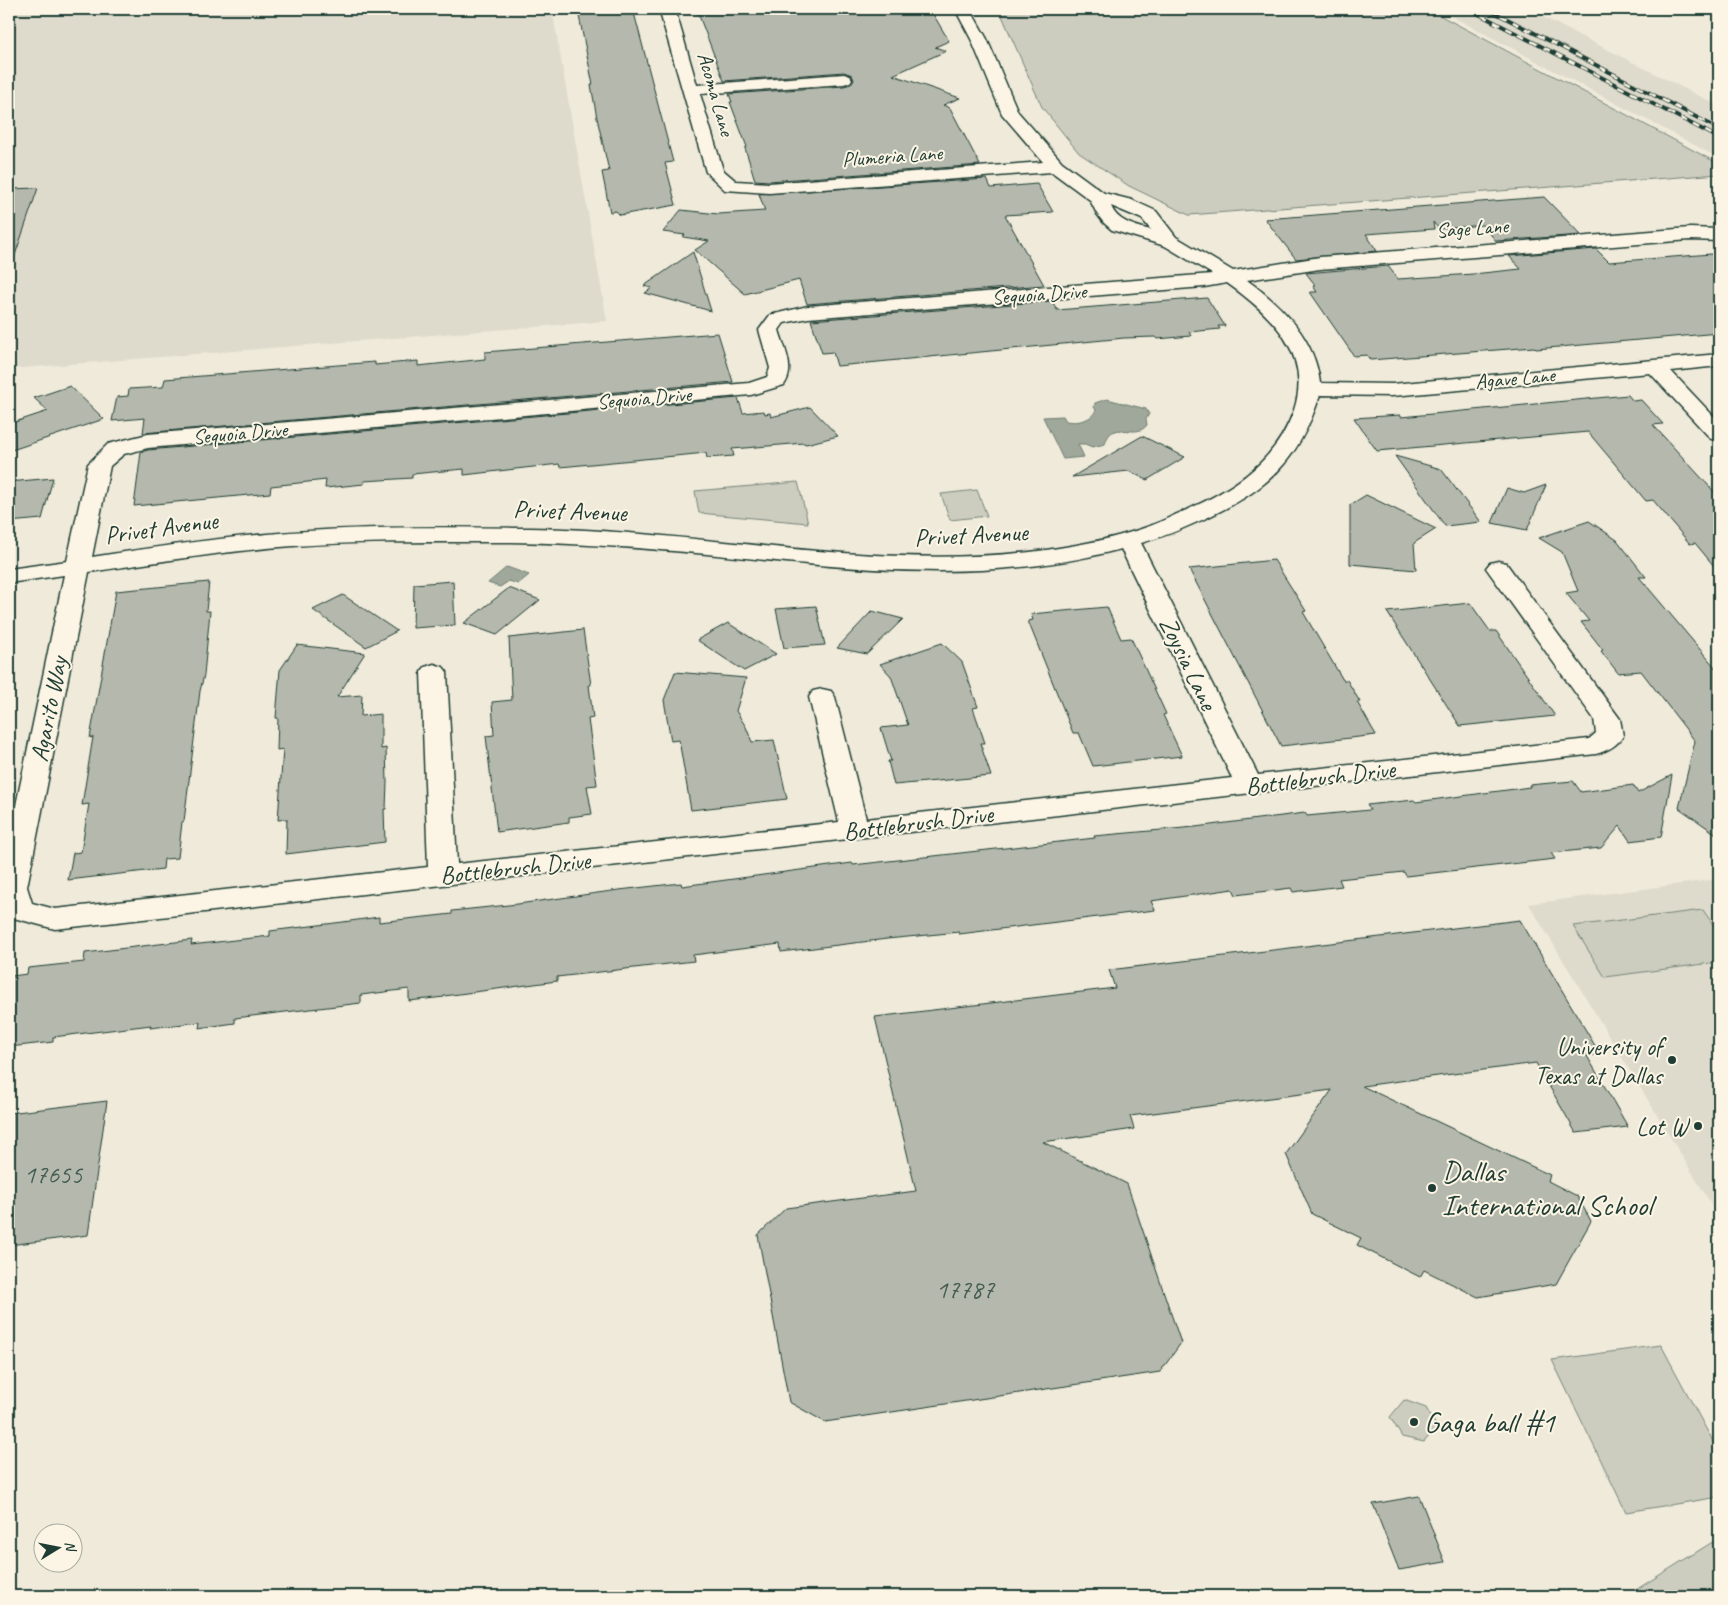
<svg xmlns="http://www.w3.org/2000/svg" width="1728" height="1605" font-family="Caveat,sans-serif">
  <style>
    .built { fill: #dedbcc }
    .green { fill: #cccdbf; stroke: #76857a }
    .water { fill: #9fa89a; stroke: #6c7d71 }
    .building { fill: #b5b9ad; stroke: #1f3d34 }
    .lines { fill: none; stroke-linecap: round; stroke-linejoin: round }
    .minor-casing { stroke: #1f3d34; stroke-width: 3 }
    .minor { fill: #fcf5e5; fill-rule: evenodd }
    .rail-casing { stroke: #1f3d34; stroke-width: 4 }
    .rail { stroke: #fcf5e5; stroke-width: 2.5; stroke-dasharray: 7; stroke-linecap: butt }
    .poi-dot { fill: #1f3d34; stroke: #fcf5e5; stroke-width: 2 }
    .labels { text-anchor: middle; stroke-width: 4; stroke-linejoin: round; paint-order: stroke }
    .far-street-label { font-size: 21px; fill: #1f3d34; stroke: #fcf5e5 }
    .street-label { font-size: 25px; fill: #1f3d34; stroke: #fcf5e5 }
    .poi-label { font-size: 25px; fill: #1f3d34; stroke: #fcf5e5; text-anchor: end }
    .near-number-label { font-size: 26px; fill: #445c52 }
    .near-poi-label { font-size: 30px; fill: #1f3d34; stroke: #fcf5e5; text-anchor: start }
  </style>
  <rect width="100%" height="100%" fill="#efeada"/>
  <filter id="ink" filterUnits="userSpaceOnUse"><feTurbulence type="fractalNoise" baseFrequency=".02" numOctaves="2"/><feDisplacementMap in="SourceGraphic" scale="10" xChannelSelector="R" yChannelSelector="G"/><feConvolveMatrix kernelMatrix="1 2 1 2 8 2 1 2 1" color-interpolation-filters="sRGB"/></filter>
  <g filter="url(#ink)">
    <g class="built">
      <polygon points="9,9 552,9 607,321 9,369"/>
      <polygon points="1438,9 1527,9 1719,106 1719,158"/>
      <polygon points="1719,879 1719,1217 1529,904"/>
    </g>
    <g class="green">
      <polygon points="999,9 1428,9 1719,164 1719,174 1189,215 1129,186 1079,153 1042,107"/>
      <polygon points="798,482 808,523 699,513 695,491"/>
      <polygon points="977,490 987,516 950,520 941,494"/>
      <polygon points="1703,910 1719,933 1719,962 1605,977 1573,926"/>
      <polygon points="1661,1345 1719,1453 1719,1497 1626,1512 1552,1360"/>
      <polygon points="1404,1400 1426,1408 1437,1427 1424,1442 1402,1437 1390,1417"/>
      <polygon points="1719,1538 1719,1596 1626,1596"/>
    </g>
    <g class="water">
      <path d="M1107,399L1146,409L1149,414L1146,419L1147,425C1135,441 1112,417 1105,444L1092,447L1085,444H1078L1084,457L1063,459L1043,417L1063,416L1066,421C1077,423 1091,421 1096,410L1094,407L1095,403Z"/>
      <polygon points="507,567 529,575 518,584 509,581 500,587 488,583"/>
    </g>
    <g class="building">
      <polygon points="611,9 633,9 673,162 665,163 676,205 620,215 616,211 610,212 602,172 609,171 597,118 591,85 593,85 578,11"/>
      <polygon points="758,9 930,9 949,41 935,47 946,51 893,75 960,98 943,105 950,108 980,165 769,181 755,180 745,148 747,147 730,102 732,102 729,94 844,86 851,84 854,80 852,75 844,72 724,81 698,13"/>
      <polygon points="987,179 991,188 1037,184 1053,212 1005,215 1044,285 807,304 799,280 745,294 695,250 709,241 683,237 685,235 663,232 681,210 718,214 765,211 759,194"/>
      <polygon points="38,188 13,261 9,260 9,189"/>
      <polygon points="1544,197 1581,235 1496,241 1483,225 1439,229 1433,222 1434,229 1366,234 1377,251 1296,259 1265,219"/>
      <polygon points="1596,249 1609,262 1711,254 1719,262 1719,333 1536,349 1534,347 1370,360 1367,355 1354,356 1310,292 1317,292 1313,286 1316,286 1306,273 1388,266 1398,279 1473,274 1521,269 1509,256"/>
      <polygon points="693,252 711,311 645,293 652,288 644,286"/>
      <polygon points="1207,298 1225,326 1218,326 1220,329 1189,332 1191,336 1157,339 1155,337 1124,338 837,366 833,352 822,353 811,320 1052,301 1057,310"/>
      <polygon points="718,333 733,382 143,433 145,418 112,421 117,397 128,396 129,389 163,387 165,379 375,362 375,365 418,361 418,366 485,359 485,352"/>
      <polygon points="70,386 104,419 9,451 9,424 48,411 34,398"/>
      <polygon points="1628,395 1633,401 1641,400 1663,424 1653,425 1719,497 1719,572 1695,543 1690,544 1653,500 1646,501 1588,432 1377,451 1354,418 1400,415 1401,417"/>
      <polygon points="738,398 743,413 764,411 765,414 770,413 771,417 810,407 838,436 806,444 804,443 732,449 734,456 707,458 706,453 560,467 559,464 464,475 464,469 412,474 412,478 364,481 364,484 325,488 326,480 271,486 270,493 134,506 141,452 148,450"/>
      <polygon points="1142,436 1185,457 1147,480 1129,471 1072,477"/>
      <polygon points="1395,456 1441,469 1481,522 1445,526"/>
      <polygon points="53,478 42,519 9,522 9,482"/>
      <polygon points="1546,485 1527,530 1492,523 1507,488 1524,493"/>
      <polygon points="1366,495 1436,529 1414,543 1416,570 1350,564 1350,505"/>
      <polygon points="1589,521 1617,540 1646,577 1639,577 1719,672 1719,836 1679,808 1695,741 1641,671 1618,673 1601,651 1603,650 1581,622 1589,621 1566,593 1578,591 1562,552 1539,538"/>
      <polygon points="1274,560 1306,611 1303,612 1343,680 1347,680 1360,702 1357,702 1376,735 1281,746 1189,569"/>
      <polygon points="453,581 455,625 413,628 414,584"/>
      <polygon points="209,582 206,611 210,611 204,675 200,691 184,821 182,822 178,858 164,859 163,869 68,880 73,853 81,852 89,804 82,805 93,737 90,738 116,591"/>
      <polygon points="509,588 540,600 497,635 464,623"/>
      <polygon points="343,595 397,631 366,647 313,610"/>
      <polygon points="1470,603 1490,631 1496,631 1555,716 1460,726 1387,612"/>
      <polygon points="816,606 825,645 784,648 776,609"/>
      <polygon points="1107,607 1121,639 1131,638 1166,714 1163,715 1182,756 1093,766 1079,733 1073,733 1028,621 1033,620 1031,614"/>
      <polygon points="872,611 903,619 867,654 837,648"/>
      <polygon points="728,623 776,654 744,671 697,640"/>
      <polygon points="583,630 591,685 589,685 593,718 588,719 597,785 587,786 592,814 569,817 569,822 497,832 486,736 494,735 492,702 512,700 509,638"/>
      <polygon points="942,643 962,662 978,707 973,708 985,743 980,743 991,776 894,785 888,761 891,761 881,728 908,725 891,676 880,664"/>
      <polygon points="297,645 365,653 337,697 362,695 361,716 381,714 381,749 386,748 387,782 386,809 384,809 385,842 286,854 287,819 278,820 283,749 277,750 278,718 276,718 280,670"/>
      <polygon points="675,672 746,678 736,711 746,727 752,742 774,740 787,799 691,810 679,740 671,741 664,700"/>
      <polygon points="1672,775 1661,837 1630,841 1620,826 1601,848 1551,853 1555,859 1406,876 1404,872 1339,879 1342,886 1293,892 1291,888 1236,895 1233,889 1151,901 1155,910 959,934 959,932 887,939 781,952 780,944 693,955 694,961 557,977 557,981 444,996 444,997 409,1001 409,989 361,995 361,1003 235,1018 235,1023 199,1028 200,1022 150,1028 151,1025 53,1037 53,1042 9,1047 9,989 12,976 27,974 28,968 84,962 85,953 192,940 191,945 270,936 270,931 343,922 379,917 379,922 452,914 452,911 518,904 619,890 681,883 682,886 852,863 853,865 1095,838 1094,836 1195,827 1305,813 1307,816 1370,810 1367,805 1414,800 1416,802 1530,787 1529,785 1573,781 1581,792 1633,785 1638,793"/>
      <polygon points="1520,920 1600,1054 1587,1056 1628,1127 1576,1133 1536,1063 1362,1086 1550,1175 1548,1181 1577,1196 1591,1221 1556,1284 1478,1297 1424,1270 1420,1277 1357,1245 1361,1238 1312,1214 1286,1154 1332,1090 1130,1116 1134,1129 1043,1142 1127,1184 1181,1343 1160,1372 825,1422 789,1402 758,1235 786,1208 916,1191 875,1017 1115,988 1109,970"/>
      <polygon points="107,1101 88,1235 9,1245 9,1113"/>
      <polygon points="1419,1496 1445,1562 1399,1570 1373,1504"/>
    </g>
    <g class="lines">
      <g class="minor-casing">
        <path id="minor" d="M659,9H675L697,85L844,74L850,76L852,79L850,82L844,84L700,94L723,170L736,181L769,183L1043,162L1002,114L971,39L955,9H970L987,39L1018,112L1062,162L1104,193L1132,200L1156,211L1176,237L1233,271L1320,257L1690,228L1719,229V241L1690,240L1320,269L1247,280C1282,306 1315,338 1320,383L1392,384L1719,354V366L1671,371L1719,422V440L1711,439L1650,373L1392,396L1320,395C1298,463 1266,491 1202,520C1182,529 1163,537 1141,543L1258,775L1589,739L1596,733L1594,719L1486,568L1490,563L1498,561L1506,563L1620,719L1623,736C1617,746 1607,751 1596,754L55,929L10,917L9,839L64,575L9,583V569L67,561L88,464L108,444L148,434L749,383L767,377L770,368L759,330L770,315L808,306L1212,274L1165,246L1112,230L1104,223L1097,214L1090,200L1052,172L769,193L725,190L706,172ZM1111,206L1142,219L1151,230C1135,226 1117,222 1111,206ZM1227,283C1269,313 1313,353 1294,410C1276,461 1235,488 1189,509C1176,514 1163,521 1150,526C1117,538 1081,545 1046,550C874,573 702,530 530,528C443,527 355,526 268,534C209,539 150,548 92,557L110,466L124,454L148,448L751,395L784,385C796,369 784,348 779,330L784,323L808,318L1204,287ZM511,542C577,543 642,548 707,554C844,568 986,586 1121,549L1232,778L866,819L835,697L831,691L822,689L813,691L809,697L839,822L457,864L447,672L443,667L434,664L425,667L421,672L428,867L55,909L32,903L27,887L89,572C157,562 225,551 293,546C366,541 439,542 511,542Z"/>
      </g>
      <use href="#minor" class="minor"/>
      <g class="rail-casing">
        <g id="rail">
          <polyline points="1469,9 1719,138"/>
          <polyline points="1488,9 1719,129"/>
        </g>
      </g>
      <use href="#rail" class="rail"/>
    </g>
  </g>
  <g class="poi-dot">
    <circle cx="1672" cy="1060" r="5"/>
    <circle cx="1698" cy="1126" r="5"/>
    <circle cx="1432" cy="1188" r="5"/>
    <circle cx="1414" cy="1422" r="5"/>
  </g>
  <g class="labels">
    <g class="far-street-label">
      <text transform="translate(716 94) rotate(74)" y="7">Acoma Lane</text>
      <text transform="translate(892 156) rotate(-4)" y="7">Plumeria Lane</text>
      <text transform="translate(1472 228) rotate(-4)" y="7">Sage Lane</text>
      <text transform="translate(1039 294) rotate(-4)" y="7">Sequoia Drive</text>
      <text transform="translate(1515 378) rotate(-5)" y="7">Agave Lane</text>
      <text transform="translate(644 398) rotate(-5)" y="7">Sequoia Drive</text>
      <text transform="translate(240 433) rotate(-5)" y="7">Sequoia Drive</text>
    </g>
    <g class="street-label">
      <text transform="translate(570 510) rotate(2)" y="9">Privet Avenue</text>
      <text transform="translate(161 527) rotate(-8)" y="9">Privet Avenue</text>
      <text transform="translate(971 534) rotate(-3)" y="9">Privet Avenue</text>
      <text transform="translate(1189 663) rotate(64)" y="9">Zoysia Lane</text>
      <text transform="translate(48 709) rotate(-79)" y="9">Agarito Way</text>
      <text transform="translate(1320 777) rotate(-7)" y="9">Bottlebrush Drive</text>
      <text transform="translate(918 822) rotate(-7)" y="9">Bottlebrush Drive</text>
      <text transform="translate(515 867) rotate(-6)" y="9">Bottlebrush Drive</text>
    </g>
    <g class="poi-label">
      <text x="1662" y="1055">University of<tspan x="1662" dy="29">Texas at Dallas</tspan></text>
      <text x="1688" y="1135">Lot W</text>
    </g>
    <g class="near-number-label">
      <text x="53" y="1183">17655</text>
      <text x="965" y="1298">17787</text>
    </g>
    <g class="near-poi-label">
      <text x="1442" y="1181">Dallas<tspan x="1442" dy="34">International School</tspan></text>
      <text x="1424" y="1432">Gaga ball #1</text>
    </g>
  </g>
  <rect width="1728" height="1605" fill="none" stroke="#fcf5e5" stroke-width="30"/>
  <rect x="15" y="15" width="1698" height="1575" fill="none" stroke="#1f3d34" stroke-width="2" filter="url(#ink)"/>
  <g transform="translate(58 1548) rotate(80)"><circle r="24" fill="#fcf5e5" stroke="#a4ab9e"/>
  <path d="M0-4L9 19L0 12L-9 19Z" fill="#1f3d34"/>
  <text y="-8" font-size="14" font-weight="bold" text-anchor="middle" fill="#1f3d34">N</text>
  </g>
</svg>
